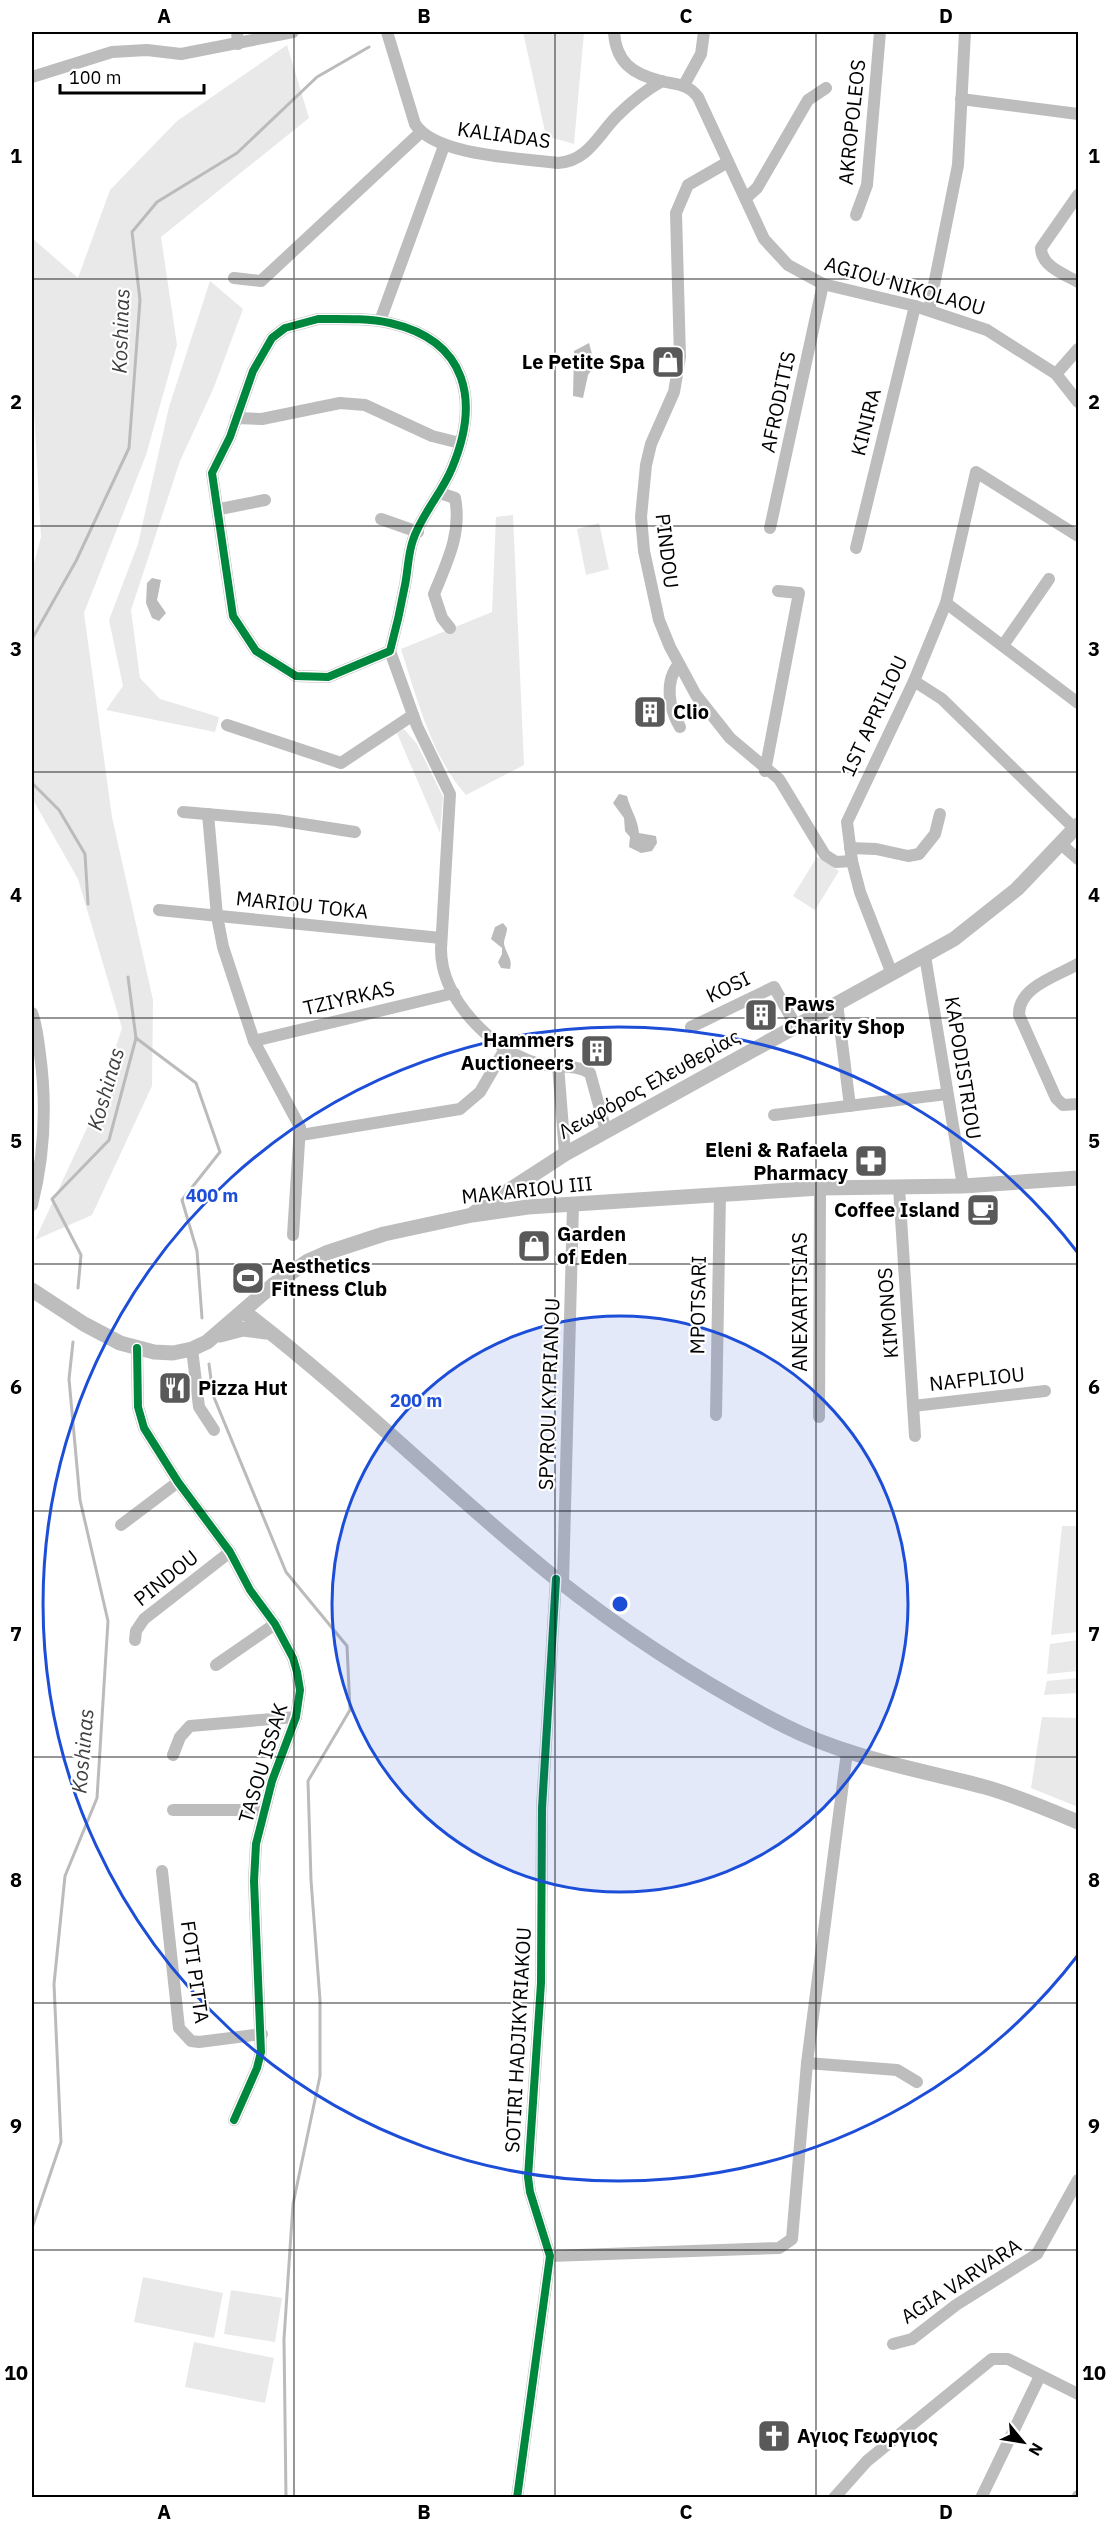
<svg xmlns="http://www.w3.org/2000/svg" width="1110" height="2529" font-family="'IBM Plex Sans',sans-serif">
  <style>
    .green { fill: #e9e9e9 }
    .water { fill: #bbb }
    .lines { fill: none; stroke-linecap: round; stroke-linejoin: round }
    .stream { stroke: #bbb; stroke-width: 3 }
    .minor { stroke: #bdbdbd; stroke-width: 12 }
    .major { stroke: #bdbdbd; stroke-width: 15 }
    .cycleway-casing { stroke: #fff; stroke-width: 11 }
    .cycleway { stroke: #00873e; stroke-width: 8 }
    .grid { fill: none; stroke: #000; stroke-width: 1.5; stroke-opacity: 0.55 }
    .ring { fill: none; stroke: #1d4ed8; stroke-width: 3 }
    .labels { text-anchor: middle; stroke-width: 4.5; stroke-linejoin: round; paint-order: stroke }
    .street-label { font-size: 20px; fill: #000; stroke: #fff }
    .poi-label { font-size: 20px; font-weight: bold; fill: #000; stroke: #fff; text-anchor: start }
    .water-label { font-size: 21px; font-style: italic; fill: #3f3f3f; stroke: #fff }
    .centre { fill: #1d4ed8; stroke: #fff; stroke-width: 3 }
    .ring-label { font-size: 18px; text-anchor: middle; font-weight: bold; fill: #1d4ed8; stroke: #fff; stroke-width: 4.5; stroke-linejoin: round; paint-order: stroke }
    .neatline { fill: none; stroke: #000; stroke-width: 2 }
    .grid-label { font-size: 20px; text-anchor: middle; font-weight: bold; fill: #000 }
  </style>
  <rect width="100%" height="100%" fill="#fff"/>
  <g class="green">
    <polygon points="523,32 584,32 574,144 546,136"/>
    <polygon points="287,45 309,118 161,237 177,345 146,455 84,613 112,817 153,1000 152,1086 92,1215 35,1240 94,1113 122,1028 78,879 32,798 32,571 41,537 32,372 32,238 78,278 110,190 177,121"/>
    <polygon points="210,281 243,309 214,387 180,461 131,610 140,678 160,699 219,717 215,732 106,710 123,686 109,620 138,544 169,407"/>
    <path d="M513,515L524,765L466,795C431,756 417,698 401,649L492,612L496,517Z"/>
    <polygon points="599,523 609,569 586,575 577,529"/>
    <polygon points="404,729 417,744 443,797 440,833 397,733"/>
    <polygon points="817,857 839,871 815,910 793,896"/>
    <polygon points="1062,1526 1078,1526 1078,1632 1051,1635"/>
    <polygon points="1078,1640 1078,1671 1047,1674 1050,1644"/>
    <polygon points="1078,1678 1078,1693 1044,1695 1047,1681"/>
    <polygon points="1042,1717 1078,1718 1078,1807 1031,1788"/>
    <polygon points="143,2277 223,2293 214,2338 134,2322"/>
    <polygon points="231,2290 282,2298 275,2342 224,2334"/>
    <polygon points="194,2342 274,2358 265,2403 185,2387"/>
  </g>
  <g class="water">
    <polygon points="589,343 595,365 588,375 583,398 573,396 574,351"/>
    <polygon points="152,578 161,580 157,600 166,613 159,621 152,618 146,603 147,583"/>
    <path d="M619,794L627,796C630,809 638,819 639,833L656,836L657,843L652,851L641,853L629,847L630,837L625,831L624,818L613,803Z"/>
    <path d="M503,923L507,928C507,934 504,938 504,944C506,954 513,959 510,969L501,968L498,962L502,954V948L491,939L495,927Z"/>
  </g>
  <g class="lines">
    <g class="stream">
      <polyline points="32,639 76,561 129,448 140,300 132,232 157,202 237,153 317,77 369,47"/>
      <polyline points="32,783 59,810 85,854 88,904"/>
      <polyline points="136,1038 196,1083 220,1152 182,1200 197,1251 202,1318"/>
      <polyline points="78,1288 81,1255 52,1199 109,1140 136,1038 128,977"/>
      <polyline points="209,1364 213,1395 286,1572 347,1646 350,1710 308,1781 311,1880 320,2000 320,2076 293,2204 284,2339 286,2498"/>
      <polyline points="32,2228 61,2142 54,1984 65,1876 97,1798 108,1621 80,1500 69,1379 73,1342"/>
    </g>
    <g class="minor">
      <polyline points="237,32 238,44"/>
      <path d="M387,32L415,124C435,156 521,158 558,163C588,161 598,135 617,116C630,103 646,90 662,81"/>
      <path d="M614,32C616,62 632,74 661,81C677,85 687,83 698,97L764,239L788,265L823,284L915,306L987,330L1056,374L1078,402"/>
      <polyline points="32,77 112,52 147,50 181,54 293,32"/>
      <polyline points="684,85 701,54 704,32"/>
      <polyline points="961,99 1078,114"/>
      <polyline points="728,162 688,185 676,213 680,357 674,392 651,444 646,465 641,517 644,551 659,620 670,647 696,695 730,738 779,779 825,855 836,862 852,861"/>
      <path d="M1078,195L1041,248C1041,266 1064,274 1078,282"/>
      <polyline points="746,198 757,188 808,100 826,88"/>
      <polyline points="856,215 867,185 880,32"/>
      <polyline points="234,278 261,281 420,133"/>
      <polyline points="929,310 958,165 965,32"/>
      <path d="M318,319C342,319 367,318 390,323C468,341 480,401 452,468C442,493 421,515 413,540C408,554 408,570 405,585C401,607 396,629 390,651L328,677L296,676L256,651L233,616L212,473L230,437L253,371L272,338L285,328Z"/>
      <polyline points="380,321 444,146"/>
      <polyline points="1056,374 1078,349"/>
      <polyline points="236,418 262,419 340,403 365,405 432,436 460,443"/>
      <path d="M440,493L455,498C462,533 447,562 434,594L442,618L450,628"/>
      <polyline points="220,509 265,500"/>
      <polyline points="381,519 418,532"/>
      <polyline points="770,528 823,284"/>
      <polyline points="856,548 915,306"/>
      <polyline points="946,603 1078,703"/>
      <polyline points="1004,644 1049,579"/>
      <path d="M390,651L417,726L450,794L441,949C441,999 491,1049 536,1063C554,1069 573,1063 590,1073L606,1131"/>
      <path d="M679,664C664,681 669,709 680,727"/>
      <polyline points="914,681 942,699 1075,829"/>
      <polyline points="227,725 341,763 413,715"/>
      <polyline points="765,771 799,593 778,591"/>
      <polyline points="183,812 277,820 355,832"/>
      <polyline points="208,814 217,916 223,947 254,1041 300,1127 293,1235"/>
      <polyline points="1061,844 1078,859"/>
      <polyline points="850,848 876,849 908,856 919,854 935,834 940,814"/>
      <polyline points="159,910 441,938"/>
      <polyline points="925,956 963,1186"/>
      <path d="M1078,964C1057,976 1018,987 1019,1015L1056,1098L1063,1105L1078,1104"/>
      <polyline points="892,974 860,892 852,861 847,822 914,681 946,603 976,472 1078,536"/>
      <polyline points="837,1003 850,1106"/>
      <path d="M32,1013C37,1026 38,1040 40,1054C47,1106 45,1154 32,1205"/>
      <polyline points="691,1027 774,987 796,1026"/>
      <polyline points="254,1041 454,993"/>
      <polyline points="558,1065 565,1154"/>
      <polyline points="774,1115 947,1094"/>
      <polyline points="301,1135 460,1109 480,1092 505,1049"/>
      <polyline points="899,1187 915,1436"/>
      <polyline points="137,1348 138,1407 144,1428 178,1482 230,1552 250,1590 275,1624 293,1658 297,1672 300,1690 296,1717 272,1781 256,1844 254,1881 261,2052 257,2068 234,2120"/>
      <polyline points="192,1349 199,1407 214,1430"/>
      <polyline points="913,1406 1045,1391"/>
      <polyline points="716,1415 720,1195"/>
      <polyline points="819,1417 820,1188"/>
      <polyline points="121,1525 178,1482"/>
      <polyline points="563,1583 573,1205"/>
      <polyline points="135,1640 136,1631 144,1619 230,1552"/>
      <polyline points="216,1665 275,1624"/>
      <polyline points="173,1755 180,1737 190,1726 296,1717"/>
      <polyline points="173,1810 263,1810"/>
      <polyline points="162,1871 179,2028 191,2041 199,2042 262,2034"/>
      <polyline points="807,2063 897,2070 917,2082"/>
      <polyline points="550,2256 779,2248 792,2239 807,2063 847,1752"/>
      <polyline points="893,2344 912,2339 956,2305 1037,2254 1078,2180"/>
      <polyline points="517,2498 550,2256 530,2192 528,2177 541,1983 542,1808 556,1579"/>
      <polyline points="834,2498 867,2461 992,2359 1008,2359 1078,2394"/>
      <polyline points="981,2498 1040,2376"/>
      <polyline points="1078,2498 1078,2496"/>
    </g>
    <g class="major">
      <polyline points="474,1213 565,1154 954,939 1017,889 1078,825"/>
      <polyline points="32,1290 84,1324 120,1343 154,1352 173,1353 192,1349 207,1342 273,1285 308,1261 326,1253 384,1234 472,1215 528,1207 820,1188 963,1186 1078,1178"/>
      <path d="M243,1311C352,1394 448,1492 554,1577C625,1633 705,1685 785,1726C848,1758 917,1769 985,1787C1017,1796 1047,1809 1078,1822"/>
      <polyline points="220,1335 243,1329 266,1332"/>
    </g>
    <g class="cycleway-casing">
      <g id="cycleway">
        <path d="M318,319C342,319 367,318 390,323C468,341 480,401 452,468C442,493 421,515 413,540C408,554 408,570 405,585C401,607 396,629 390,651L328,677L296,676L256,651L233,616L212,473L230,437L253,371L272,338L285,328Z"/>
        <polyline points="137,1348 138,1407 144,1428 178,1482 230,1552 250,1590 275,1624 293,1658 297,1672 300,1690 296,1717 272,1781 256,1844 254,1881 261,2052 257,2068 234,2120"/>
        <polyline points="517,2498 550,2256 530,2192 528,2177 541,1983 542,1808 556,1579"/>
      </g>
    </g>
    <use href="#cycleway" class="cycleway"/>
  </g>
  <path class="grid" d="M294,32V2498M555,32V2498M816,32V2498M32,279H1078M32,526H1078M32,772H1078M32,1018H1078M32,1264H1078M32,1511H1078M32,1757H1078M32,2003H1078M32,2250H1078"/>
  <circle cx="620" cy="1604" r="288" fill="#1d4ed8" fill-opacity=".12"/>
  <g class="ring">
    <circle cx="620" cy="1604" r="288"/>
    <path d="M1078 1955A577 577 0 1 1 1078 1253"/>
  </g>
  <defs>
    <g id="shop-square" transform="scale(1.725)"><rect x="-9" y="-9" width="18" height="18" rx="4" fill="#595959" stroke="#fff"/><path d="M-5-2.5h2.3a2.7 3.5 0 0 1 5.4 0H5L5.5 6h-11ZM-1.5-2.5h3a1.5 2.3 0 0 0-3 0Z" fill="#fff"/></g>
    <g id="building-square" transform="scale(1.725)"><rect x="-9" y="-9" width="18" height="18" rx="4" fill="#595959" stroke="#fff"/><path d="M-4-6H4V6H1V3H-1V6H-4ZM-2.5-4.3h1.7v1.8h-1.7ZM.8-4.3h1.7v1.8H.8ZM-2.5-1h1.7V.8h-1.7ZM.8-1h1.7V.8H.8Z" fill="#fff"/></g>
    <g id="pharmacy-square" transform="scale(1.725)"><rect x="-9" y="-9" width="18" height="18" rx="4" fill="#595959" stroke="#fff"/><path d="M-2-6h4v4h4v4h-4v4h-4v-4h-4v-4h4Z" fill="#fff"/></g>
    <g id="cafe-square" transform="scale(1.725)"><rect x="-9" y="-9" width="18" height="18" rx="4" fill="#595959" stroke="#fff"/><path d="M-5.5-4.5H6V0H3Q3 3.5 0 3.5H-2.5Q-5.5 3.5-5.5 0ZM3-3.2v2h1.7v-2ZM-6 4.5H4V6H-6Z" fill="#fff"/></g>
    <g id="stadium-square" transform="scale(1.725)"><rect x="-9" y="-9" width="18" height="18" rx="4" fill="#595959" stroke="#fff"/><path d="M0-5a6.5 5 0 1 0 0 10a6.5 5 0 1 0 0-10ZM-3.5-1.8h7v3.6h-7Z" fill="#fff"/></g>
    <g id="restaurant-square" transform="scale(1.725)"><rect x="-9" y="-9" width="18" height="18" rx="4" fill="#595959" stroke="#fff"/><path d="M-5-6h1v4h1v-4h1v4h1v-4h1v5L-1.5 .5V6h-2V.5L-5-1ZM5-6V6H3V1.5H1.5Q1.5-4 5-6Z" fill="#fff"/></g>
    <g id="church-square" transform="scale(1.725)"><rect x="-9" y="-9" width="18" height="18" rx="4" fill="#595959" stroke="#fff"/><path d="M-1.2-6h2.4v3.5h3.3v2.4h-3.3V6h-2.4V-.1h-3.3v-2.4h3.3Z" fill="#fff"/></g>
  </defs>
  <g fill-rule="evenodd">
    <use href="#shop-square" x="668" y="362"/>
    <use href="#building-square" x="650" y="712"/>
    <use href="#building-square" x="761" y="1015"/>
    <use href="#building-square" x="597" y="1051"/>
    <use href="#pharmacy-square" x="871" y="1161"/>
    <use href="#cafe-square" x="983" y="1210"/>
    <use href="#shop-square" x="534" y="1246"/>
    <use href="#stadium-square" x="248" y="1278"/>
    <use href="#restaurant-square" x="175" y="1388"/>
    <use href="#church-square" x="774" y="2436"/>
  </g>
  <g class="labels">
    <g class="street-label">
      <text transform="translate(852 122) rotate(-84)" y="7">AKROPOLEOS</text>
      <text transform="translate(504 135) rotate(8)" y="7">KALIADAS</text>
      <text transform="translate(905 286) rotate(16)" y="7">AGIOU NIKOLAOU</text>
      <text transform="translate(778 402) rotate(-78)" y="7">AFRODITIS</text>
      <text transform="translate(866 422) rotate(-76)" y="7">KINIRA</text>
      <text transform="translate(667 551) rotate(83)" y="7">PINDOU</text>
      <text transform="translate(874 716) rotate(-65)" y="7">1ST APRILIOU</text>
      <text transform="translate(302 905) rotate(6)" y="7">MARIOU TOKA</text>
      <text transform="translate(728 987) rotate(-26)" y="7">KOSI</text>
      <text transform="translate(349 998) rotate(-13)" y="7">TZIYRKAS</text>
      <text transform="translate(963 1068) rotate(81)" y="7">KAPODISTRIOU</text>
      <text transform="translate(649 1084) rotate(-29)" y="7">Λεωφόρος Ελευθερίας</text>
      <text transform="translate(527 1190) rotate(-6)" y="7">MAKARIOU III</text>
      <text transform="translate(800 1302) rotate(-90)" y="7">ANEXARTISIAS</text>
      <text transform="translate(698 1305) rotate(-89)" y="7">MPOTSARI</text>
      <text transform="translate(888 1313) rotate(-94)" y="7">KIMONOS</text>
      <text transform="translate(977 1379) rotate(-6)" y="7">NAFPLIOU</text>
      <text transform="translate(549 1394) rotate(-88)" y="7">SPYROU KYPRIANOU</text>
      <text transform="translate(166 1578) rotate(-39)" y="7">PINDOU</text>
      <text transform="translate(263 1763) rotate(-73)" y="7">TASOU ISSAK</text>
      <text transform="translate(195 1972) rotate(82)" y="7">FOTI PITTA</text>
      <text transform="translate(518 2040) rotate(-87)" y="7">SOTIRI HADJIKYRIAKOU</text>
      <text transform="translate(961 2281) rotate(-33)" y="7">AGIA VARVARA</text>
    </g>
    <g class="poi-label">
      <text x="645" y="369" text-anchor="end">Le Petite Spa</text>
      <text x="673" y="719">Clio</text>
      <text x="784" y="1011">Paws<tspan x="784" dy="23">Charity Shop</tspan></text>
      <text x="574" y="1047" text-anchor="end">Hammers<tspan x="574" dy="23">Auctioneers</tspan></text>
      <text x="848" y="1157" text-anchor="end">Eleni &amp; Rafaela<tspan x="848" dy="23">Pharmacy</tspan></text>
      <text x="960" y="1217" text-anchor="end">Coffee Island</text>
      <text x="557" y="1241">Garden<tspan x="557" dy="23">of Eden</tspan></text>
      <text x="271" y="1273">Aesthetics<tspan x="271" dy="23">Fitness Club</tspan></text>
      <text x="198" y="1395">Pizza Hut</text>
      <text x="797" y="2443">Αγιος Γεωργιος</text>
    </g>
    <g class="water-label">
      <text transform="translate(121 331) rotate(-88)" y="7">Koshinas</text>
      <text transform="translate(106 1089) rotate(-74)" y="7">Koshinas</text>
      <text transform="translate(83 1751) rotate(-85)" y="7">Koshinas</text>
    </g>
  </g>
  <circle cx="620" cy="1604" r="9" class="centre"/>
  <g class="ring-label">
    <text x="212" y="1202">400 m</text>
    <text x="416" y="1407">200 m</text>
  </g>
  <rect width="1110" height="2529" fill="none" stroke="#ffffff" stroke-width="66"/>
  <g transform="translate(1023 2442) rotate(120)" stroke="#ffffff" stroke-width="4.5" paint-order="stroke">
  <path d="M0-4.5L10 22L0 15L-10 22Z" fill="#000000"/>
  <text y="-9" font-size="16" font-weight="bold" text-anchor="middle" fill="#000000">N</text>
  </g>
  <path d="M60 84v9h144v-9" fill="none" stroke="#000000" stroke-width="3"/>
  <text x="69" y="84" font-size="18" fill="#000000" stroke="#ffffff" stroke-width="4.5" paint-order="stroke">100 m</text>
  <rect x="33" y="33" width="1044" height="2463" class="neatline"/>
  <g class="grid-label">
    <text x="164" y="23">A</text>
    <text x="424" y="23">B</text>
    <text x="686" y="23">C</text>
    <text x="946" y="23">D</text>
    <text x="16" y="163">1</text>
    <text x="1094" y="163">1</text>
    <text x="16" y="409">2</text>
    <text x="1094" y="409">2</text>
    <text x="16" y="656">3</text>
    <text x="1094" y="656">3</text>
    <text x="16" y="902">4</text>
    <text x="1094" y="902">4</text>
    <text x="16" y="1148">5</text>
    <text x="1094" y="1148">5</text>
    <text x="16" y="1394">6</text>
    <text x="1094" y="1394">6</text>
    <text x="16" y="1641">7</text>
    <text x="1094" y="1641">7</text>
    <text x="16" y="1887">8</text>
    <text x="1094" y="1887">8</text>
    <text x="16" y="2133">9</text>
    <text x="1094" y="2133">9</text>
    <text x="16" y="2380">10</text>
    <text x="1094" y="2380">10</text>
    <text x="164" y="2519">A</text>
    <text x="424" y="2519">B</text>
    <text x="686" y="2519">C</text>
    <text x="946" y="2519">D</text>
  </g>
</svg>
